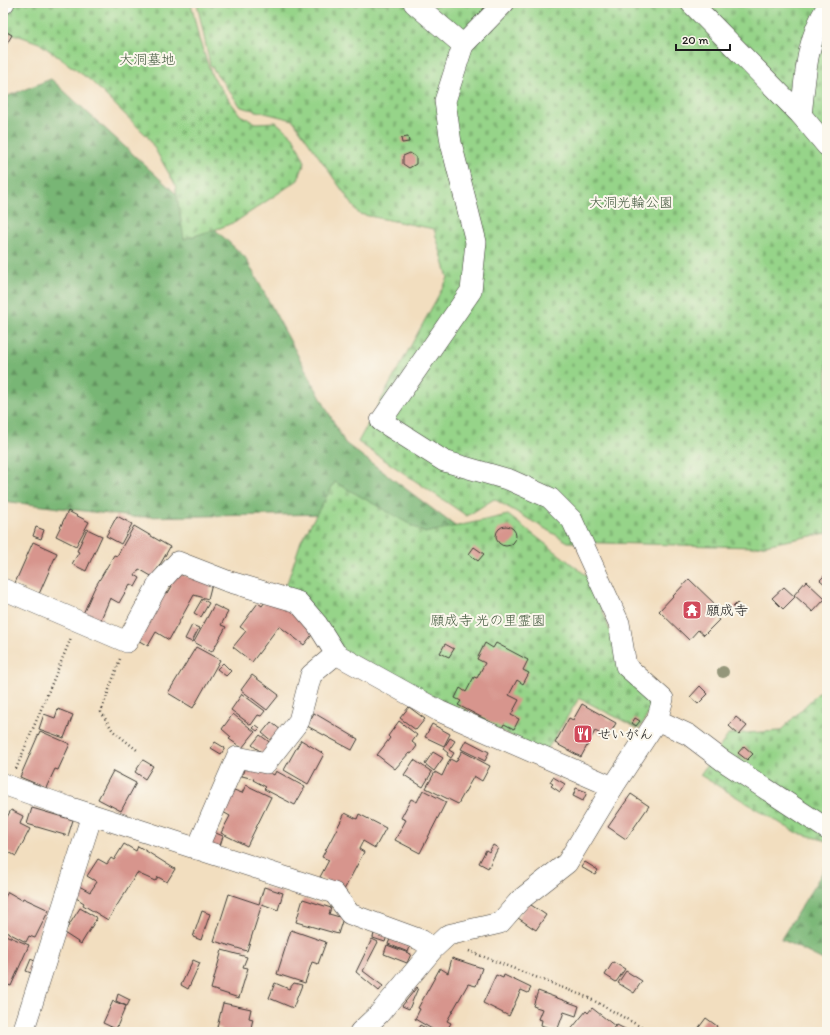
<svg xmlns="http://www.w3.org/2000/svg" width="830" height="1035" font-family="Itim,'Klee One',sans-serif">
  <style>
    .forest { fill: url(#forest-firs); stroke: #4a6948 }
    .cemetery { fill: url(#cemetery-stones); stroke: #597852 }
    .building { fill: #d7958d }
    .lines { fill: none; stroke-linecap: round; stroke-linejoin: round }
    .street-casing { stroke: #3c3934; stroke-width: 22 }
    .path { stroke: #3c3934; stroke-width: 2.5; stroke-dasharray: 1 3; stroke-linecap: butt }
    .street { stroke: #fff; stroke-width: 21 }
    .tree { fill: #94967a }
    .labels { text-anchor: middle; stroke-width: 4; stroke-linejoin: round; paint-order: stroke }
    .park-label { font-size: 14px; fill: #475c42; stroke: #fbf7ec }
    .poi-label { font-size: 14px; fill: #1c1c1c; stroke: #fbf7ec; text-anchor: start }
  </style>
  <defs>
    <pattern id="forest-firs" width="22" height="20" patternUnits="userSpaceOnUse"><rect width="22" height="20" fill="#78b675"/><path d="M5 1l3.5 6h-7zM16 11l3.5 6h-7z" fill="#62935f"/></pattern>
    <pattern id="cemetery-stones" width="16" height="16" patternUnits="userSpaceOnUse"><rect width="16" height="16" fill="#96d489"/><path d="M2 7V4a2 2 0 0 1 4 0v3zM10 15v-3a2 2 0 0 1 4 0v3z" fill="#81b576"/></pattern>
  </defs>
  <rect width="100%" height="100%" fill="#fbf7ec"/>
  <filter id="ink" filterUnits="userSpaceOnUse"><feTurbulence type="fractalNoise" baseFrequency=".025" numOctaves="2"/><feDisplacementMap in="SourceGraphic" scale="8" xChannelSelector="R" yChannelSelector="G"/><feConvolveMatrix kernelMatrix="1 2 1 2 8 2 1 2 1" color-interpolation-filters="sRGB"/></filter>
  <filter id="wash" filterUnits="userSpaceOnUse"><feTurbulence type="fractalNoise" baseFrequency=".012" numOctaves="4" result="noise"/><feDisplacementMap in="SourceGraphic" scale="16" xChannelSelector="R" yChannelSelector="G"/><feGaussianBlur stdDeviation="0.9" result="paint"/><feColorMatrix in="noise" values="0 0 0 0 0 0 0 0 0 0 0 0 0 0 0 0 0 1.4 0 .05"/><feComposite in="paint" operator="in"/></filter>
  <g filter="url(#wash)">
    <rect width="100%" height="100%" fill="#f2debf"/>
    <g class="forest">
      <polygon points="51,79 245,257 345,443 467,535 440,565 338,514 133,517 3,501 3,98"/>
      <polygon points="827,865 827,962 781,939"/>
    </g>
    <g class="cemetery">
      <polygon points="12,3 191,3 199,39 212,76 240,115 256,123 276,122 293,137 305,162 298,180 237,221 220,228 184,239 175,184 148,137 90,80 39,43 3,30 3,24"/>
      <polygon points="197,3 827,3 827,533 754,547 568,542 494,499 467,516 358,442 448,278 434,229 359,214 293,120 241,107 210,65"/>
      <polygon points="335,482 425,533 508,515 591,579 615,645 657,700 639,729 579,698 545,753 341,650 285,589 301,541"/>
      <polygon points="827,684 827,841 795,832 700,775 729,734 780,731"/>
    </g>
    <g id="blocks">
      <g class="building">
        <polygon points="5,31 12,35 5,47 3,46 3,35"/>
        <polygon points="408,137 409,142 402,143 401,138"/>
        <polygon points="410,153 416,157 416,164 409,168 403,164 403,156"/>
        <polygon points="68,511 89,522 76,546 56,536"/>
        <polygon points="117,516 132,524 121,544 106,536"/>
        <circle cx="506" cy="536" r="10"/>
        <polygon points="134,526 170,547 153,577 139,569 135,575 140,578 135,587 130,584 119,603 110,598 99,624 82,616 94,589 114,555 117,556"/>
        <polygon points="36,527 44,530 41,539 33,536"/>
        <polygon points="87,529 102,536 86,571 72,564 79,552 77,551"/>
        <polygon points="33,542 57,553 39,594 15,583"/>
        <polygon points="474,547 484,554 478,561 469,554"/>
        <polygon points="175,573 212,583 208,599 194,595 169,640 156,632 148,646 136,639 161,588 168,593 172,586 169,585"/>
        <polygon points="827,573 827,586 820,580"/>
        <polygon points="689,579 719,608 713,614 719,620 704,635 698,630 689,640 659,611"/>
        <polygon points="806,581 825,599 813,612 794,595"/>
        <polygon points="784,587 795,597 783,609 772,598"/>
        <polygon points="270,595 287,604 315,631 304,645 279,626 252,662 233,647 246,631 240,627 258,603 262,606"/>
        <polygon points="202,599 209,603 201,617 194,613"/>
        <polygon points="737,603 741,608 738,612 733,607"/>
        <polygon points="214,605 228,612 221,625 226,627 212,652 194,642"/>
        <polygon points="192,625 199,628 192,642 185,639"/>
        <polygon points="485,643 493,648 496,643 528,660 523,670 529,673 523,684 517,680 509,695 519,700 511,715 519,719 514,729 504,724 502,728 458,705 461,701 455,698 460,688 466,692 474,677 477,678 485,663 477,659"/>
        <polygon points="445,644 454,649 449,657 440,653"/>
        <polygon points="196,647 220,660 193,708 168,693"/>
        <polygon points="223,663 231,671 226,676 217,669"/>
        <polygon points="252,675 279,695 267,710 241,690"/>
        <polygon points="700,686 708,694 698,704 690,697"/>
        <polygon points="242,694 265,711 261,716 258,715 251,725 231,710"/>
        <polygon points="582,704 616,723 608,738 595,731 581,757 555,743 569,718 573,720"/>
        <polygon points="409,707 425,719 416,730 400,718"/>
        <polygon points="58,709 73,715 64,738 39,729 44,714 55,718"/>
        <polygon points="314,713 358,739 352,750 307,726"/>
        <polygon points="233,714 255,732 242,748 229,739 231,737 222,729"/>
        <polygon points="736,717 747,726 739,735 729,726"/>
        <polygon points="635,718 640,721 636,726 632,723"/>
        <polygon points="399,721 417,735 412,742 417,746 411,754 409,753 395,769 377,755 390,738 388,736"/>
        <polygon points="271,722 282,731 273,742 262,733"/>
        <polygon points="432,724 450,734 444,746 425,737"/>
        <polygon points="256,725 260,728 257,731 253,728"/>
        <polygon points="40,731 70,744 58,770 55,769 46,788 20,777"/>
        <polygon points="260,735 272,744 264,754 252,745"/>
        <polygon points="450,738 455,741 449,750 454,753 451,758 447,755 448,753 443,749"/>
        <polygon points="301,740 324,754 308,784 284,770"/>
        <polygon points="466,740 489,752 485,761 461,749"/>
        <polygon points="215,742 225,748 221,754 211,748"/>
        <polygon points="744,746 753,754 747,760 738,753"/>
        <polygon points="462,751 490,766 482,781 474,776 458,804 426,788 435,772 442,776 450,759 456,762"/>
        <polygon points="433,752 443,758 434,771 425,764"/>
        <polygon points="143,760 153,766 145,779 135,772"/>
        <polygon points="414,760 432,772 423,787 404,775"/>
        <polygon points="245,766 260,767 274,775 276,771 305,787 295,805 264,789 266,787 253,780 254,779 242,776"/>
        <polygon points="113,771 136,783 121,811 98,799"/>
        <polygon points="553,777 565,784 560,792 551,786 553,784 550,782"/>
        <polygon points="246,785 271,797 247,846 221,833 230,816 223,812 234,790 242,793"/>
        <polygon points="576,788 587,792 583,801 573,796"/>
        <polygon points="423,790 446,802 420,853 395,840 406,820 401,818 411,799 417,802"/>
        <polygon points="631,794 649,806 626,839 608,827"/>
        <polygon points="32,808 73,820 68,836 27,824"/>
        <polygon points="11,810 23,816 20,824 30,829 16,856 3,849 3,815 7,817"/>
        <polygon points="345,813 357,819 359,814 386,828 375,848 363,841 359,849 364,852 344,890 320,877 329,860 322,857"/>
        <polygon points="211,831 223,836 219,849 205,847"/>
        <polygon points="124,844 136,851 138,846 175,869 167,882 158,877 155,881 137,873 108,920 83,905 84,903 73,896 79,886 90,892 97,882 87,876 98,859 107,864 111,858 114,860"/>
        <polygon points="493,845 498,848 488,868 479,863 486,850 489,852"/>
        <polygon points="585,862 598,870 595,875 581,867"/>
        <polygon points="264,887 283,893 278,910 262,904 247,951 214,941 229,894 259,904"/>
        <polygon points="8,892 22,900 23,898 49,910 35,938 29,936 26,942 3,930 3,900"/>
        <polygon points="303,899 331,908 329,914 343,918 338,934 296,922"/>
        <polygon points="528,903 546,915 536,930 518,918"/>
        <polygon points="80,908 97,918 81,944 64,933"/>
        <polygon points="202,911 210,914 201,940 193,937"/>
        <polygon points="291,930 326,942 318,964 312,962 305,983 277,974"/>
        <polygon points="374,933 387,936 385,942 373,938"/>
        <polygon points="3,934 29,945 11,986 3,983"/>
        <polygon points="372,939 378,942 363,971 383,986 379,991 356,972"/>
        <polygon points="390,939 410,947 408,952 388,944"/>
        <polygon points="387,945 411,954 407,963 384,954"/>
        <polygon points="222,950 247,957 243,967 248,968 239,998 211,989"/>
        <polygon points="452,958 482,968 476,986 468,984 447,1021 451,1023 446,1032 437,1032 415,1019 420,1009 418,1008 440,968 448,973"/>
        <polygon points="31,959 36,962 31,973 26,971"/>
        <polygon points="193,960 200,963 188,989 181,985"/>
        <polygon points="613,962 625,969 616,982 605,975"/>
        <polygon points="626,971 642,981 634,993 618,983"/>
        <polygon points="496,975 503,978 504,975 531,988 528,993 521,990 509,1016 483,1003"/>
        <polygon points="275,983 289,989 294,983 302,985 293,1008 269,998"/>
        <polygon points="417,987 418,988 409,1009 402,1006"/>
        <polygon points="538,991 579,1006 576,1016 564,1012 557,1031 541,1025 542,1020 538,1019 542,1009 533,1006"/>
        <polygon points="118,994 130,1000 127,1006 116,1001"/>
        <polygon points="113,1001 126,1006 116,1029 103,1023"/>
        <polygon points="223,1003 251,1009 249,1018 253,1019 250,1032 221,1032 222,1029 217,1027"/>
        <polygon points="592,1008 615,1026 610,1032 569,1032 586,1011 588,1013"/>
        <polygon points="706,1018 717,1026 713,1032 701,1032 697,1030"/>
        <polygon points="420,1025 433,1032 416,1032"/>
        <polygon points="617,1025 631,1032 613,1032"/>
      </g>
    </g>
  </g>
  <g filter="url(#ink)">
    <use href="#blocks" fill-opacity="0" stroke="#3c3934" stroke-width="1"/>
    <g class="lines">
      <g class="street-casing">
        <g id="street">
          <polyline points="414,3 463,45 504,3"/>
          <polyline points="691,3 801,115 827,146"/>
          <polyline points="3,4 4,3"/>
          <path d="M801,115C806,75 805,43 827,7"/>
          <polyline points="3,589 127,642 159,583 178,562 227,581 298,602 317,624 336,654 439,711 613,787"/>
          <polyline points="657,720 689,735 722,760 827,829"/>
          <polyline points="3,784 68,807 334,893 350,914 421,940 433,949"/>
          <polyline points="197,849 237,757 266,763 299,721 311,675 336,654"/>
          <polyline points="23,1032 92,815"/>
          <polyline points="360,1032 379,1014 433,949 448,935 500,923 520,900 567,863 613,787 657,720 663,699 626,666 619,623 572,520 550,498 510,480 444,461 381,421 471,291 476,242 451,143 445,101 463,45"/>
        </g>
      </g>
      <g class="path">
        <polyline points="120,659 101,712 113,731 137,750"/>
        <polyline points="16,769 71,638"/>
        <polyline points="469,951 589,998 650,1032"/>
      </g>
      <use href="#street" class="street"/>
    </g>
    <circle class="tree" cx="723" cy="672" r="6"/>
  </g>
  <defs>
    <g id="temple-square" transform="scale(1)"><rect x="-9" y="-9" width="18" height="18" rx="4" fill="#d1495b" stroke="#fbf7ec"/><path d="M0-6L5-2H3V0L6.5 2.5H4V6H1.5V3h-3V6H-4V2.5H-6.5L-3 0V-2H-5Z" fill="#fff"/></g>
    <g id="restaurant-square" transform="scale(1)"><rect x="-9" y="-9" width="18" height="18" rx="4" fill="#d1495b" stroke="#fbf7ec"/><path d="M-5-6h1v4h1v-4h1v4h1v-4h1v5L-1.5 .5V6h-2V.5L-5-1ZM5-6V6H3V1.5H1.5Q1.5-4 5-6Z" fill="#fff"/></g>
  </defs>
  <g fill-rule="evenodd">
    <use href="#temple-square" x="692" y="610"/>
    <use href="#restaurant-square" x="583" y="734"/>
  </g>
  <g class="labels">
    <g class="park-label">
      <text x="147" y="64">大洞墓地</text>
      <text x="631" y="207">大洞光輪公園</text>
      <text x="488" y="625">願成寺 光の里霊園</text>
    </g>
    <g class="poi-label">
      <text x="706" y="615">願成寺</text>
      <text x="597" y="739">せいがん</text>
    </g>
  </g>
  <rect width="830" height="1035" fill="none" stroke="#fbf7ec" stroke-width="16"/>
  <path d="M676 44v6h54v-6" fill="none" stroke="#1c1c1c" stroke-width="2"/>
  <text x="682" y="44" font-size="12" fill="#1c1c1c" stroke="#fbf7ec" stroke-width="3" paint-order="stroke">20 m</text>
</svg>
